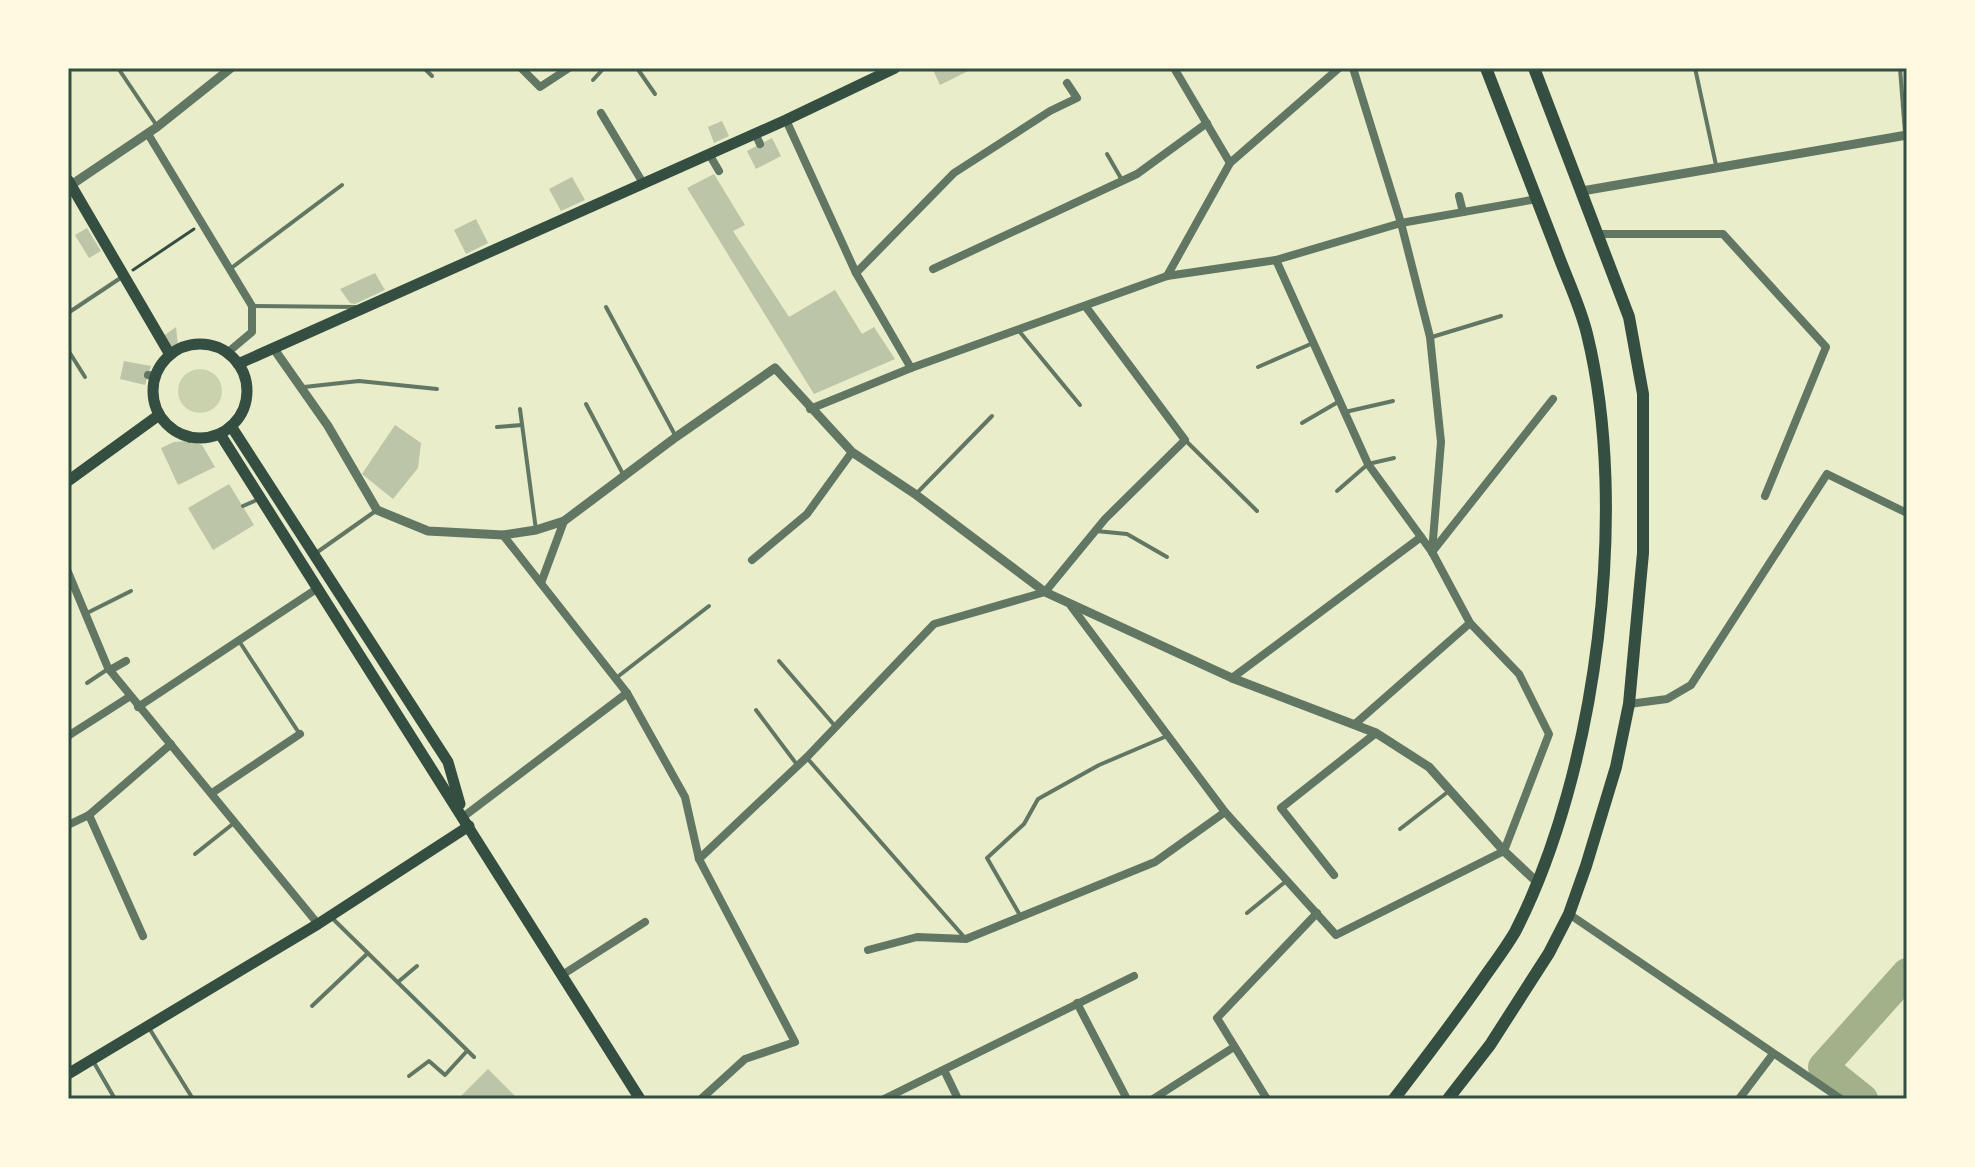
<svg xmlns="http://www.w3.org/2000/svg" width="1975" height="1167" font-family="Lato,sans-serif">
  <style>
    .green { fill: #cad2ad }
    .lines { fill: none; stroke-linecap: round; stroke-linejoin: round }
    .river { stroke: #a3b18a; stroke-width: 30 }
    .building { fill: #bcc5a7 }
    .path { stroke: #344e41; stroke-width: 3 }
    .service { stroke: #617663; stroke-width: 4 }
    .minor { stroke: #617663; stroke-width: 8 }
    .tertiary { stroke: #617663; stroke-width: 9 }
    .secondary { stroke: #344e41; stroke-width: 11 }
    .trunk { stroke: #344e41; stroke-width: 12 }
    .neatline { fill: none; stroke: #344e41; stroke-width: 3 }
  </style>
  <rect width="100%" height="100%" fill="#e9edc9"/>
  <circle class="green" cx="200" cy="391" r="22"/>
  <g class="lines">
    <polyline class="river" points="1863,1099 1823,1067 1907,973"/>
  </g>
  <g class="building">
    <polygon points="932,68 969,68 970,70 940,85"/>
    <polygon points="722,121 729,136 714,143 708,127"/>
    <polygon points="772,138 781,156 756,169 747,151"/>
    <polygon points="714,174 745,225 733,231 789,317 835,290 862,334 874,327 895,359 814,394 687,188"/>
    <polygon points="572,177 585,200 561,211 549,189"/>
    <polygon points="476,219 488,243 466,254 454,230"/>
    <polygon points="87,228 101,251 89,258 75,235"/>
    <polygon points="375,273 385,290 355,304 350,303 340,289"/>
    <polygon points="176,327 178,346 171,350 162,337"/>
    <polygon points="124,361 151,366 145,385 120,379"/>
    <polygon points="395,425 421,443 418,468 393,499 362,474"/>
    <polygon points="189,441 202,445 215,467 178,485 161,448 174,442"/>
    <polygon points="229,484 254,525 213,550 188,508"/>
    <polygon points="488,1069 518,1099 458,1099"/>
  </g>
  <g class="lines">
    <polyline class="path" points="133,270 194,229"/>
    <g class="service">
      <polyline points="118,68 157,126"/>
      <polyline points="424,68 432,76"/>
      <polyline points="637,68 655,94"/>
      <polyline points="1695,68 1716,165"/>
      <polyline points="1900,68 1905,133"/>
      <polyline points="593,80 604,68"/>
      <polyline points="1107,154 1122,180"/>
      <polyline points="230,269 342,185"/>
      <polyline points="253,306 356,307"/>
      <polyline points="606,307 675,435"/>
      <polyline points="68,313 122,277"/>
      <polyline points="1019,331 1080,405"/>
      <polyline points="1432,337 1501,316"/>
      <polyline points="68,350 85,377"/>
      <polyline points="1258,367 1313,343"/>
      <polyline points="304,387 359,381 437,389"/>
      <polyline points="586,404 624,476"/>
      <polyline points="520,409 536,530"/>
      <polyline points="1345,412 1393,401"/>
      <polyline points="1302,423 1338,402"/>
      <polyline points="497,427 522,425"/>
      <polyline points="1185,440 1257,511"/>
      <polyline points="189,441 190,437"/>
      <polyline points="1337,491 1368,464 1394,458"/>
      <polyline points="916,494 992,416"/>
      <polyline points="243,506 259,499"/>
      <polyline points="1096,531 1127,534 1167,557"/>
      <polyline points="316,553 377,510"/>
      <polyline points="87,613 131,591"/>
      <polyline points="239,641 299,733"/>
      <polyline points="779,661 835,726"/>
      <polyline points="616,678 709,606"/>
      <polyline points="87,683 108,669"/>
      <polyline points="756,710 798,766"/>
      <polyline points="807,758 965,938"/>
      <polyline points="1400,829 1449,791"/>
      <polyline points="195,854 234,823"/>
      <polyline points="1247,913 1285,882"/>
      <polyline points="1021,917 987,858 1024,824 1038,799 1099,765 1167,736"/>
      <polyline points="332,918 474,1057"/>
      <polyline points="398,982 417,966"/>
      <polyline points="312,1006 368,953"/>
      <polyline points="149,1028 193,1099"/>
      <polyline points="93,1061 115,1099"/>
      <polyline points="409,1076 429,1061 445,1075 467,1051"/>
    </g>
    <g class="minor">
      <polyline points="521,68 540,87 569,68"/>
      <polyline points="1174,68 1230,163"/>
      <polyline points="1353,68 1401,223 1430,337 1441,442 1432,552"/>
      <polyline points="601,113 643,183"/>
      <polyline points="786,120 856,273 911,368"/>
      <polyline points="755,133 760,144"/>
      <polyline points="148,134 252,306 252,332 227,353"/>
      <polyline points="709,154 719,171"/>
      <polyline points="1459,196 1463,212"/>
      <polyline points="1598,234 1723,234 1826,347 1765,496"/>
      <polyline points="933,269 1137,174 1207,123"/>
      <polyline points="856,273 954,173 1050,111 1077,98 1067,83"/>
      <polyline points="1167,276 1230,163 1339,68"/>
      <polyline points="148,375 156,377"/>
      <polyline points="810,409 911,368 1167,276 1276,260 1401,223 1537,199"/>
      <polyline points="503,535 627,693 685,797 699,859 795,1042 745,1059 701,1099"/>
      <polyline points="1432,552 1553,399"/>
      <polyline points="752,560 807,514 852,452"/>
      <polyline points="68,572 108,668 318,924"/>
      <polyline points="541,583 564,521"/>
      <polyline points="1071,606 1225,812 1336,935 1504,851 1549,734 1519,674 1470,623 1432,552 1368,464 1276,260"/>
      <polyline points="110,670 126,661"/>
      <polyline points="1232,678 1421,537"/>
      <polyline points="1629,704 1667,699 1691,685 1827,474 1907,513"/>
      <polyline points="138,707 318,588"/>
      <polyline points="1355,724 1470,623"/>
      <polyline points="68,736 129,697"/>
      <polyline points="212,793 300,734"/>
      <polyline points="89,815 143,936"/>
      <polyline points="463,817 627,693"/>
      <polyline points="68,825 89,815 171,744"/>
      <polyline points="699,859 807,757 934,624 1045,592 1105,519 1185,440 1086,307"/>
      <polyline points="1334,875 1281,808 1376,733"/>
      <polyline points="1569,914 1841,1099"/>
      <polyline points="868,950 917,937 966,939 1155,862 1225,812"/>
      <polyline points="562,975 645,922"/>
      <polyline points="1077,1003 1127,1099"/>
      <polyline points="944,1070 958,1099"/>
      <polyline points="884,1099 1134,976"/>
      <polyline points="1153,1099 1234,1047"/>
      <polyline points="1267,1099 1217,1018 1317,913"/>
      <polyline points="1739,1099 1773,1054"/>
    </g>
    <g class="tertiary">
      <polyline points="71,185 157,127 231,68"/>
      <polyline points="1582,191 1907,135"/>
      <polyline points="274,349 328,426 377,510 428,531 503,535 536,530 564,521 676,437 775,368 852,452 915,494 1045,592 1232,678 1376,733 1429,767 1504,851 1538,883"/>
    </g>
    <g class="secondary">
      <polyline points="68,180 169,353"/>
      <circle cx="200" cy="391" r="47"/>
      <polyline points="238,364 786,120 895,68"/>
      <polyline points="231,426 448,762 460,804"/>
      <polyline points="220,434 640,1099"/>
      <polyline points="68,481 159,415"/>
      <polyline points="68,1074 318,924 469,826"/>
    </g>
    <g class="trunk">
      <path d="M1394,1099C1424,1060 1453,1022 1481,982C1492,966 1505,949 1515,932C1597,773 1630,508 1587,334C1580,305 1566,277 1556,249C1533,189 1509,128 1486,68"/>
      <polyline points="1448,1099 1490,1045 1549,953 1569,914 1586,866 1616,767 1629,704 1643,553 1643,394 1629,317 1534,68"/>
    </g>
  </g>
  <rect width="1975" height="1167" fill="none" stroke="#fefae0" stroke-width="140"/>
  <rect x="70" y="70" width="1835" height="1027" class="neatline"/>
</svg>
